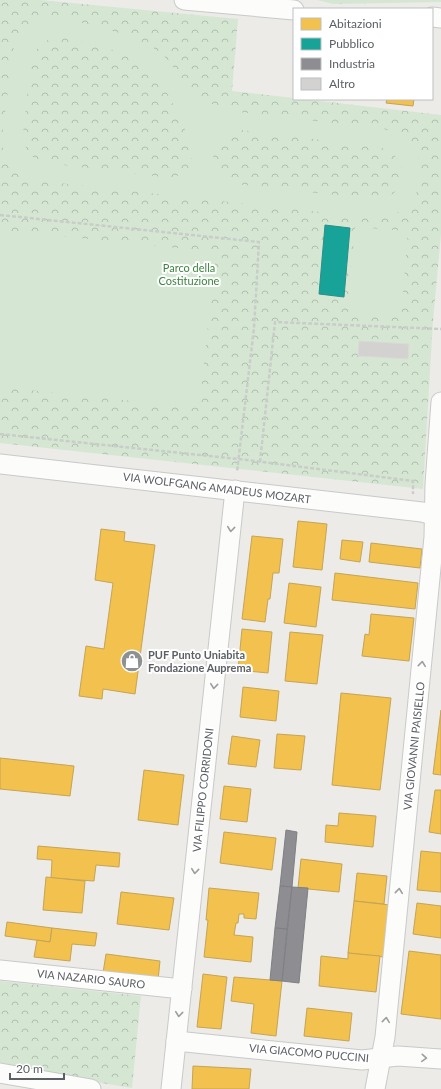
<svg xmlns="http://www.w3.org/2000/svg" width="441" height="1089" font-family="Lato,sans-serif">
  <style>
    .grass { fill: url(#grass-tufts) }
    .forest { fill: url(#forest-crowns) }
    .garden { fill: #d5e7d3; fill-rule: evenodd }
    .homes { fill: #f2c14e; stroke: #c5a455 }
    .public { fill: #17a398; stroke: #2c8f88 }
    .industry { fill: #8d8d92; stroke: #7e8084 }
    .building { fill: #d3d2d0; stroke: #dbdad6 }
    .lines { fill: none; stroke-linecap: round; stroke-linejoin: round }
    .minor-casing { stroke: #c8c9c9; stroke-width: 21 }
    .path { stroke: #c9cdca; stroke-width: 2.5; stroke-dasharray: 4 2; stroke-linecap: butt }
    .minor { stroke: #fcfcfb; stroke-width: 19 }
    .oneway { stroke: #9c9ea0 }
    .labels { text-anchor: middle; stroke-width: 4; stroke-linejoin: round; paint-order: stroke }
    .park-label { font-size: 11px; fill: #3b853e; stroke: #fff }
    .street-label { font-size: 11px; fill: #5c6064; stroke: #fff }
    .poi-label { font-size: 11px; font-weight: bold; fill: #5c6064; stroke: #fff; text-anchor: start }
  </style>
  <defs>
    <pattern id="grass-tufts" width="24" height="20" patternUnits="userSpaceOnUse"><rect width="24" height="20" fill="#d5e7d3"/><path d="M3 7l-1-3M5 7V3M7 7l1-3M15 17l-1-3M17 17v-4M19 17l1-3" fill="none" stroke="#b0bfaf"/></pattern>
    <pattern id="forest-crowns" width="20" height="18" patternUnits="userSpaceOnUse"><rect width="20" height="18" fill="#d5e7d3"/><path d="M2 6a3 3 0 1 1 6 0M12 15a3 3 0 1 1 6 0" fill="none" stroke="#b0bfaf"/></pattern>
  </defs>
  <rect width="100%" height="100%" fill="#ecebe7"/>
  <polygon class="grass" points="317,0 441,0 441,2 333,4"/>
  <g class="forest">
    <polygon points="0,0 41,0 238,19 232,91 294,98 294,99 303,99 441,115 441,234 433,321 423,489 0,443"/>
    <polygon points="0,981 141,996 132,1088 0,1066"/>
  </g>
  <g class="garden">
    <path d="M49,16L56,17C86,24 140,34 163,55C174,66 182,81 194,92C204,101 217,107 230,111L384,129C390,131 396,132 401,136C428,153 427,195 400,211C392,216 384,218 374,218L32,180C12,173 2,159 2,138L13,50C20,31 29,21 49,16ZM54,37L72,39L131,55L149,67L158,77L166,91L183,123L192,153V159L191,166L181,175L172,177H163L46,163C42,162 37,161 34,158C26,152 24,143 23,134L31,60C37,47 41,43 54,37ZM241,130L379,147C385,149 391,151 395,156C408,168 402,192 386,198C382,199 377,199 373,199L234,184C203,172 208,133 241,130Z"/>
    <polygon points="355,227 408,231 401,317 348,313"/>
    <polygon points="0,230 216,252 199,408 0,387"/>
  </g>
  <g class="homes">
    <polygon points="387,99 414,99 413,106 386,103"/>
    <polygon points="298,521 327,524 322,570 293,567"/>
    <polygon points="101,529 125,532 124,541 155,545 135,694 103,689 102,699 79,696 86,646 104,649 113,583 95,580"/>
    <polygon points="252,536 283,539 279,573 273,573 270,599 268,599 265,622 242,619"/>
    <polygon points="342,540 363,542 360,562 340,559"/>
    <polygon points="371,543 422,549 420,568 369,562"/>
    <polygon points="335,573 418,583 415,609 332,600"/>
    <polygon points="289,583 321,587 316,627 284,623"/>
    <polygon points="371,614 414,618 409,661 362,656 365,634 369,635"/>
    <polygon points="242,629 272,632 268,673 238,670"/>
    <polygon points="290,632 323,635 317,684 285,681"/>
    <polygon points="243,687 279,691 276,721 240,717"/>
    <polygon points="341,693 391,698 380,790 332,785"/>
    <polygon points="441,710 441,775 433,774"/>
    <polygon points="277,734 305,736 301,770 274,768"/>
    <polygon points="232,736 260,740 256,767 228,764"/>
    <polygon points="0,758 74,766 70,796 0,789"/>
    <polygon points="144,770 184,775 178,825 138,820"/>
    <polygon points="224,786 251,789 247,822 220,819"/>
    <polygon points="435,790 441,790 441,834 429,832"/>
    <polygon points="339,813 376,816 373,847 325,842 326,825 338,826"/>
    <polygon points="224,832 276,838 272,870 220,863"/>
    <polygon points="38,846 120,853 119,867 96,865 94,881 51,878 52,860 37,859"/>
    <polygon points="421,851 441,853 441,892 417,890"/>
    <polygon points="301,859 342,864 339,892 298,888"/>
    <polygon points="357,873 387,876 384,904 354,901"/>
    <polygon points="46,877 85,881 82,913 43,910"/>
    <polygon points="209,888 259,893 256,919 244,918 244,914 239,914 238,923 236,923 234,935 253,937 251,962 204,957 208,920 206,920"/>
    <polygon points="121,892 174,898 169,930 117,924"/>
    <polygon points="354,901 390,905 384,957 348,953"/>
    <polygon points="417,903 441,906 441,938 413,934"/>
    <polygon points="7,922 52,928 50,942 5,936"/>
    <polygon points="52,928 97,933 95,946 72,944 70,961 34,957 37,940 50,942"/>
    <polygon points="409,951 441,955 441,1019 401,1014"/>
    <polygon points="348,953 380,956 376,992 319,986 321,956 348,959"/>
    <polygon points="106,954 160,961 158,980 103,973"/>
    <polygon points="203,974 227,977 221,1029 197,1027"/>
    <polygon points="234,977 282,981 276,1036 251,1033 254,1004 231,1001"/>
    <polygon points="307,1008 352,1013 349,1041 304,1036"/>
    <polygon points="193,1066 251,1069 249,1089 192,1089"/>
  </g>
  <polygon class="public" points="325,225 350,228 344,297 319,294"/>
  <g class="industry">
    <polygon points="286,830 297,832 292,887 280,886"/>
    <polygon points="280,886 292,887 287,929 275,928"/>
    <polygon points="292,887 308,888 299,983 282,981"/>
    <polygon points="275,928 287,929 282,981 270,980"/>
  </g>
  <polygon class="building" points="359,341 409,344 408,359 358,356"/>
  <g class="lines">
    <g class="minor-casing">
      <g id="minor">
        <polyline points="184,0 294,10"/>
        <polyline points="432,17 441,18"/>
        <polyline points="0,464 422,512 441,517"/>
        <polyline points="0,970 182,989"/>
        <polyline points="176,1041 362,1060 398,1056 441,1059"/>
        <polyline points="0,1073 91,1089"/>
        <polyline points="171,1089 235,490"/>
        <polyline points="375,1089 385,1037 434,537 435,484 441,402"/>
      </g>
    </g>
    <g class="path">
      <polyline points="0,215 259,242 254,328 237,472"/>
      <polyline points="0,434 238,459 413,481 413,494"/>
      <polyline points="260,462 275,322 441,329"/>
    </g>
    <use href="#minor" class="minor"/>
  </g>
  <defs><path id="oneway-chevron" d="M-2-3.5L2.5 0L-2 3.5" fill="none" stroke-width="1.6" stroke-linecap="round" stroke-linejoin="round"/></defs>
  <g class="oneway">
    <use href="#oneway-chevron" transform="translate(231 529) rotate(96)"/>
    <use href="#oneway-chevron" transform="translate(422 664) rotate(-84)"/>
    <use href="#oneway-chevron" transform="translate(214 686) rotate(96)"/>
    <use href="#oneway-chevron" transform="translate(195 871) rotate(96)"/>
    <use href="#oneway-chevron" transform="translate(399 891) rotate(-84)"/>
    <use href="#oneway-chevron" transform="translate(179 1014) rotate(96)"/>
    <use href="#oneway-chevron" transform="translate(386 1020) rotate(-84)"/>
    <use href="#oneway-chevron" transform="translate(424 1058) rotate(4)"/>
  </g>
  <defs>
    <g id="shop-disc" transform="scale(1.15)"><circle r="9.5" fill="#8e9192" stroke="#fff"/><path d="M-5-2.5h2.3a2.7 3.5 0 0 1 5.4 0H5L5.5 6h-11ZM-1.5-2.5h3a1.5 2.3 0 0 0-3 0Z" fill="#fff"/></g>
  </defs>
  <g fill-rule="evenodd">
    <use href="#shop-disc" x="132" y="661"/>
  </g>
  <g class="labels">
    <g class="park-label">
      <text x="189" y="272">Parco della<tspan x="189" dy="13">Costituzione</tspan></text>
    </g>
    <g class="street-label">
      <text transform="translate(217 488) rotate(7)" y="4">VIA WOLFGANG AMADEUS MOZART</text>
      <text transform="translate(414 746) rotate(-84)" y="4">VIA GIOVANNI PAISIELLO</text>
      <text transform="translate(203 790) rotate(-84)" y="4">VIA FILIPPO CORRIDONI</text>
      <text transform="translate(91 979) rotate(6)" y="4">VIA NAZARIO SAURO</text>
      <text transform="translate(309 1053) rotate(5)" y="4">VIA GIACOMO PUCCINI</text>
    </g>
    <g class="poi-label">
      <text x="148" y="659">PUF Punto Uniabita<tspan x="148" dy="13">Fondazione Auprema</tspan></text>
    </g>
  </g>
  <rect x="293" y="8" width="140" height="92" fill="#ffffff" stroke="#bebfc1"/>
  <rect x="301" y="18" width="20" height="12" fill="#f2c14e" stroke="#bebfc1"/>
  <text x="329" y="28" font-size="12" fill="#5c6064">Abitazioni</text>
  <rect x="301" y="38" width="20" height="12" fill="#17a398" stroke="#bebfc1"/>
  <text x="329" y="48" font-size="12" fill="#5c6064">Pubblico</text>
  <rect x="301" y="58" width="20" height="12" fill="#8d8d92" stroke="#bebfc1"/>
  <text x="329" y="68" font-size="12" fill="#5c6064">Industria</text>
  <rect x="301" y="78" width="20" height="12" fill="#d3d2d0" stroke="#bebfc1"/>
  <text x="329" y="88" font-size="12" fill="#5c6064">Altro</text>
  <path d="M10 1073v6h54v-6" fill="none" stroke="#5c6064" stroke-width="2"/>
  <text x="16" y="1073" font-size="12" fill="#5c6064" stroke="#ffffff" stroke-width="3" paint-order="stroke">20 m</text>
</svg>
